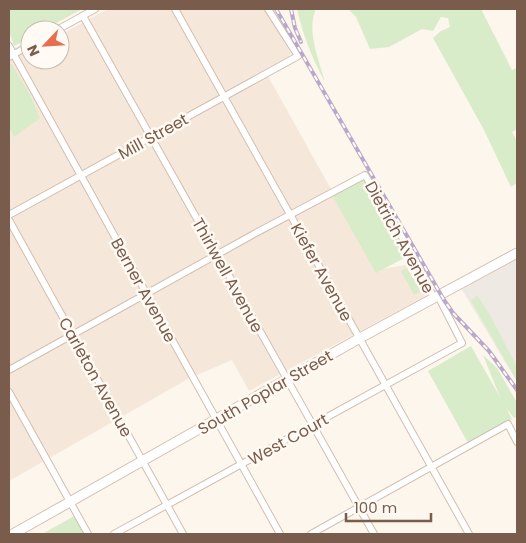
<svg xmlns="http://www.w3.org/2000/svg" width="526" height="543" font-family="Poppins,sans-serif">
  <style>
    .residential { fill: #f5e8da }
    .industrial { fill: #efe9e4 }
    .green { fill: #d8ecc9 }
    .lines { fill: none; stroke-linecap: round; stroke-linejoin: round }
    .street-casing { stroke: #d1beb0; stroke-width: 8 }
    .secondary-casing { stroke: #d6c0b0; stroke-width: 11 }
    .street { stroke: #fff; stroke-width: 6 }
    .secondary { stroke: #fff; stroke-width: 9 }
    .rail-casing { stroke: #b9a8c9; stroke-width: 4 }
    .rail { stroke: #fffaf3; stroke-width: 2; stroke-dasharray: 5.5; stroke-linecap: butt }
    .labels { text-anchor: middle; stroke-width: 5; stroke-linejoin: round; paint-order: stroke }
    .street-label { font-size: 16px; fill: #7a5c4d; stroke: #fffaf3 }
  </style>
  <rect width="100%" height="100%" fill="#fdf6ec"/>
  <polygon class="residential" points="108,9 265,9 291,54 268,76 376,270 412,264 429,294 249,391 232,360 188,379 9,481 9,54 22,55 30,51 30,60 60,60 60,35"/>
  <polygon class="industrial" points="517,258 517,382 461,288"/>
  <g class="green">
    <polygon points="9,9 82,9 44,30 30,30 30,38 14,46 9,31"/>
    <path d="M297,9H316C306,30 319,60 325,82C312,58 303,35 297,9Z"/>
    <polygon points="348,9 481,9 512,70 517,68 517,129 512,132 517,141 517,183 511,187 484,130 433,38 441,31 450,27 448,18 441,17 433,31 422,29 389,47 370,49 356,17"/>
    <polygon points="11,63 29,93 40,118 14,137 9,127 9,64"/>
    <polygon points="364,177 408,256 376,273 332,195"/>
    <polygon points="406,268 422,291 414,295 401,271"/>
    <polygon points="477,295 490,315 517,367 517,381 471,301"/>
    <polygon points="471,346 500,397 483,355 497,368 515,399 517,404 517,417 514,418 506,408 512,419 468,443 428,371"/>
    <polygon points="76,515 86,534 42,534"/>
  </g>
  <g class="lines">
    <g class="street-casing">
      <g id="street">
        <polyline points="175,9 469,534"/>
        <polyline points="83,16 374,534"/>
        <polyline points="57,30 95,9"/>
        <polyline points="9,46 280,534"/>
        <polyline points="9,57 30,45"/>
        <polyline points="9,215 298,56 268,9"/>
        <polyline points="9,220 183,534"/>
        <polyline points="9,370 254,234 365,175 414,257 434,298"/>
        <polyline points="9,392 88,534"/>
        <polyline points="114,534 462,343 438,296"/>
        <polyline points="311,534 508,424 517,442"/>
      </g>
    </g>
    <g class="secondary-casing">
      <polyline id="secondary" points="13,534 360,338 517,253"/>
    </g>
    <use href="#street" class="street"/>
    <use href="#secondary" class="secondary"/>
    <g class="rail-casing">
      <g id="rail">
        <polyline points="276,9 444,300 453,313 489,351 517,390"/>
        <polyline points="291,9 295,28 301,42"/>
      </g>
    </g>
    <use href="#rail" class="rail"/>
  </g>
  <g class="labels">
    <g class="street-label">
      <text transform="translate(153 136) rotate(-29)" y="6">Mill Street</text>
      <text transform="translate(400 237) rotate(61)" y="6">Dietrich Avenue</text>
      <text transform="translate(322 272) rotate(61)" y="6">Kiefer Avenue</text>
      <text transform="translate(228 275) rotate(61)" y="6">Thirlwell Avenue</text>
      <text transform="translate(144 290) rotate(61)" y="6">Berner Avenue</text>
      <text transform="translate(96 377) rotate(61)" y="6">Carleton Avenue</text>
      <text transform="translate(265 392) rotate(-30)" y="6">South Poplar Street</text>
      <text transform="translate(288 439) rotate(-29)" y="6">West Court</text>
    </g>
  </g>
  <rect width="526" height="543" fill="none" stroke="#7a5c4d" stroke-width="20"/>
  <g transform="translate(45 45) rotate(245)"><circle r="24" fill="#fffaf3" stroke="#cabbb1"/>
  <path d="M0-4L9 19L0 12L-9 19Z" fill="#e76f51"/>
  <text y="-8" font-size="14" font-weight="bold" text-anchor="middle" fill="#7a5c4d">N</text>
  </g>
  <path d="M346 513v8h85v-8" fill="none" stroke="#7a5c4d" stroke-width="2.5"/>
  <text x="354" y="513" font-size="15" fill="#7a5c4d" stroke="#fffaf3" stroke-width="4" paint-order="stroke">100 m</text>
</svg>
